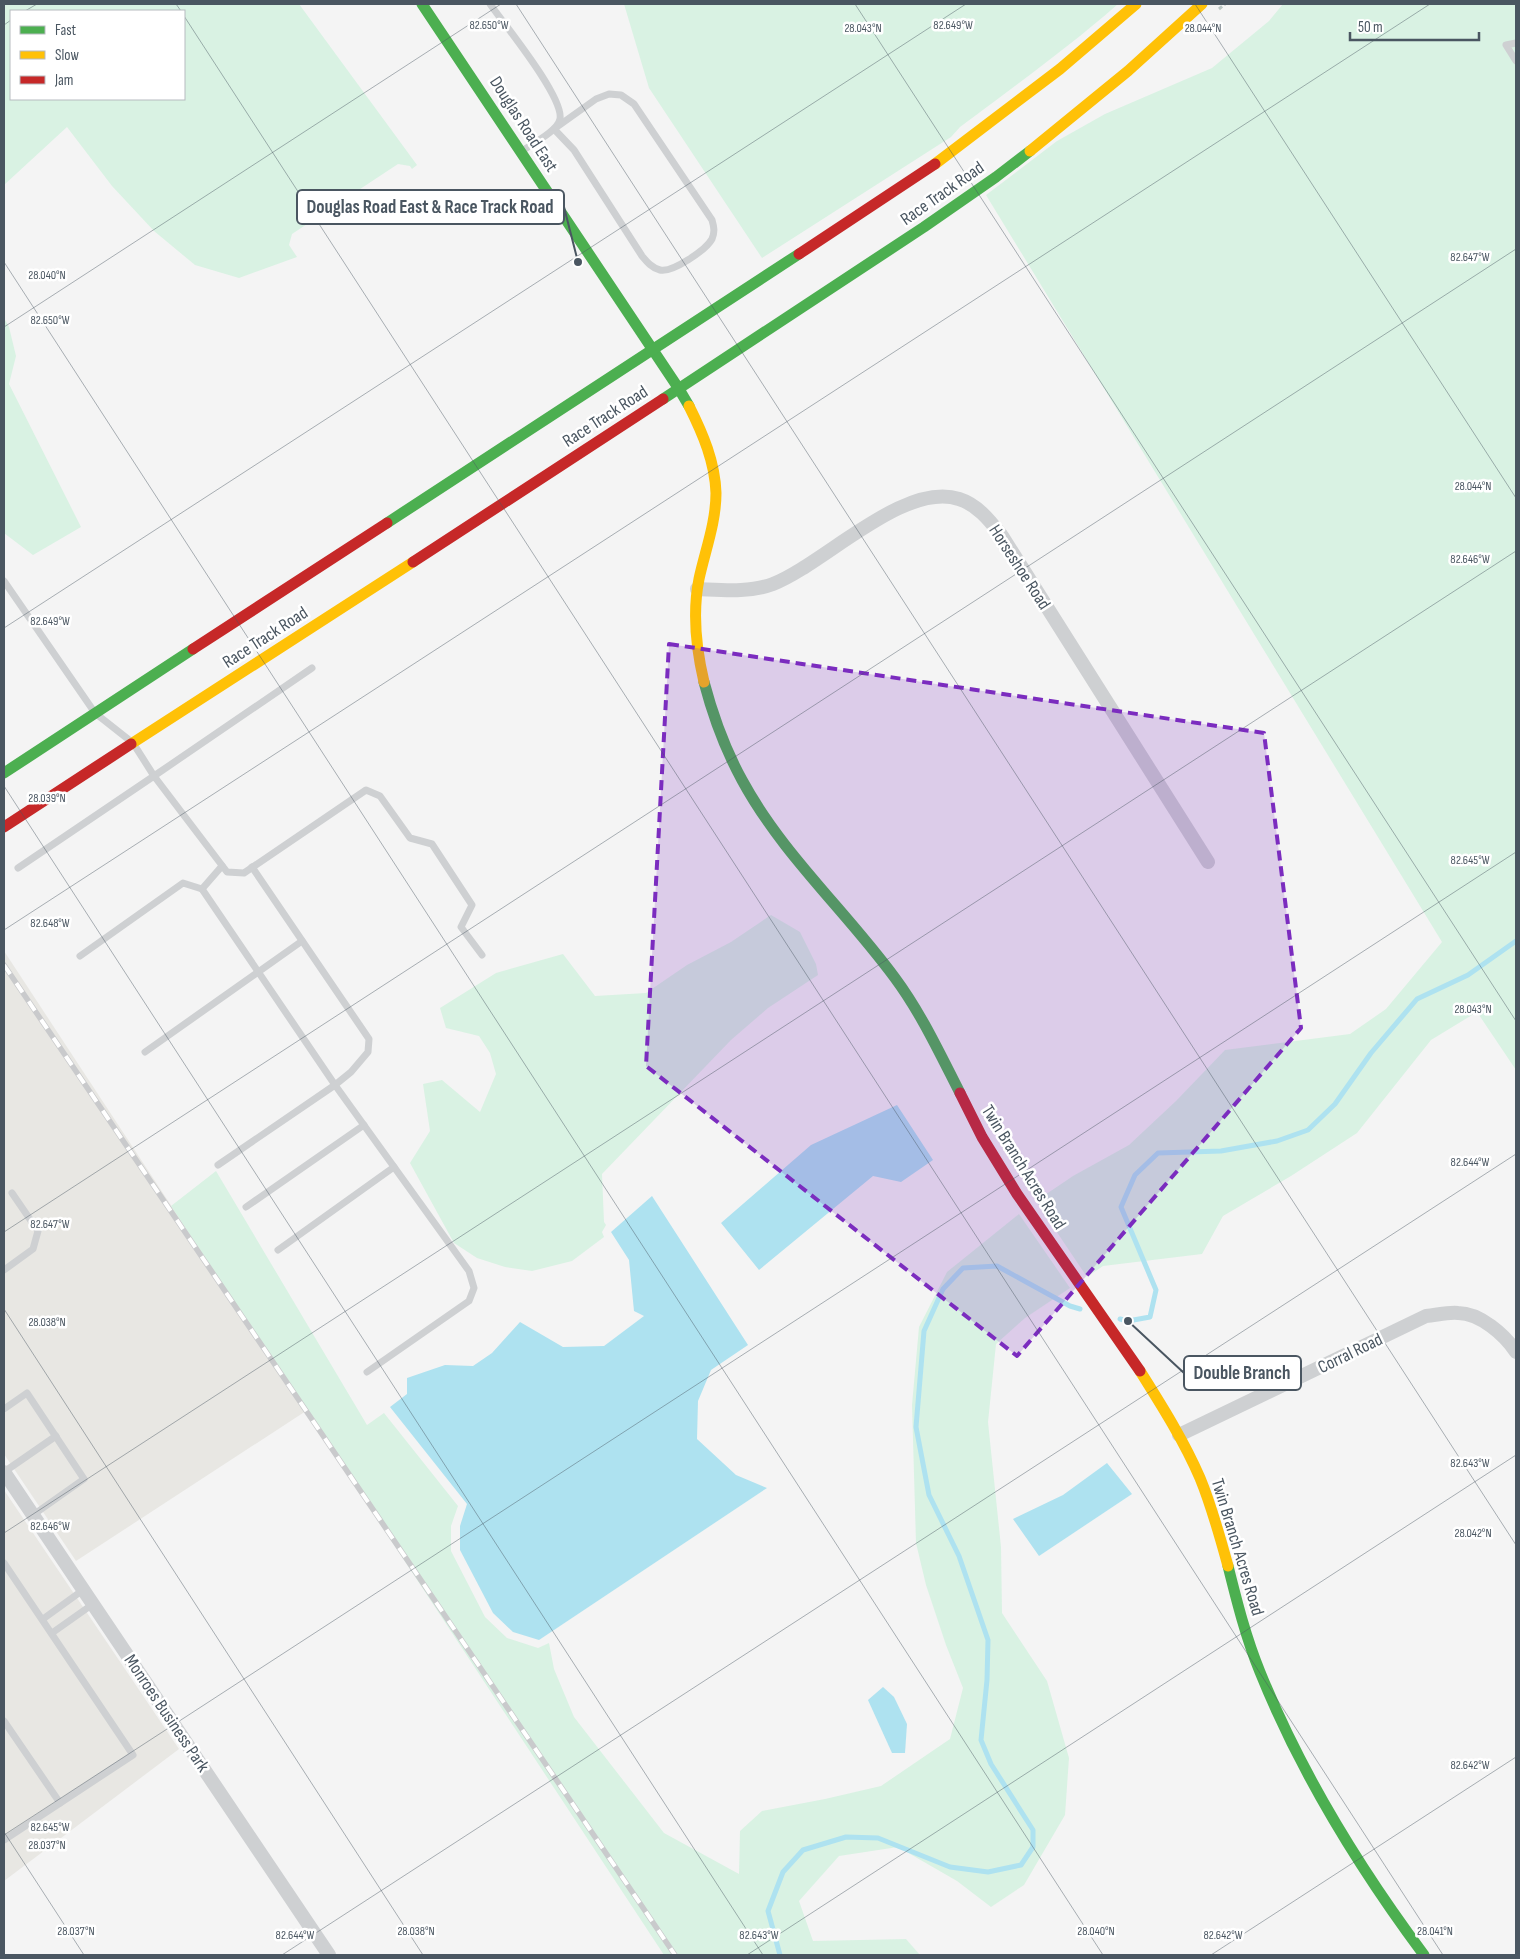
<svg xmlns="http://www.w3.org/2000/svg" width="1520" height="1959" font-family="'Sofia Sans Condensed',sans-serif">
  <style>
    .commercial { fill: #e8e7e3 }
    .green { fill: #d9f2e3; fill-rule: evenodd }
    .water { fill: #aee2f0 }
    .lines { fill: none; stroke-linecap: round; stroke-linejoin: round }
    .stream { stroke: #aee2f0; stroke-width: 5 }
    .path { stroke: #bcc7c4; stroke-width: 3; stroke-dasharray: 4 2.5; stroke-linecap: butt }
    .lane { stroke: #ced0d2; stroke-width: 7 }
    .street { stroke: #ced0d2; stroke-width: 14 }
    .fast { stroke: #4caf50; stroke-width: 11 }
    .slow { stroke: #ffc107; stroke-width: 11 }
    .jam { stroke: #c62828; stroke-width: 11 }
    .rail-casing { stroke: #c9cacc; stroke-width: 5.5 }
    .rail { stroke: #fff; stroke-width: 4; stroke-dasharray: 11; stroke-linecap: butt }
    .marked { fill: #7b2cbf; fill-opacity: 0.2; stroke: #7b2cbf; stroke-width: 4; stroke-dasharray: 10 6; stroke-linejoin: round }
    .ticks { fill: none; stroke: #4a5661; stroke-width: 1; stroke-opacity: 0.45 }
    .labels { text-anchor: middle; stroke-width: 5; stroke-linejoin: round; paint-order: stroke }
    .street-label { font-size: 18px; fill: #4a5661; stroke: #fff }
    .ticks-label { font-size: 12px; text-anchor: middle; fill: #4a5661; stroke: #fff; stroke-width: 5; stroke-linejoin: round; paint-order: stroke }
    .leader { fill: none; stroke: #4a5661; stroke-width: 2 }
    .callout-dot { fill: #4a5661; stroke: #fff; stroke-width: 2 }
    .callout { fill: #fff; stroke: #4a5661; stroke-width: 2 }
    .callout-label { font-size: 19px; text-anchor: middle; font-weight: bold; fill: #4a5661 }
  </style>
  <rect width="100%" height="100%" fill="#f4f4f4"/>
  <g class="commercial">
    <polygon points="4,951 306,1411 76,1561 4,1454"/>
    <polygon points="4,1490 179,1749 4,1881"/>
  </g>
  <g class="green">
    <path d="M4,4H299L417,165L412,169L410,166L398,164L292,234L289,245L297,257L239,278L195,265L154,231L112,186L67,127L4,185ZM11,11H184V99H11Z"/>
    <path d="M624,4H1118C1068,48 1013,87 960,127L951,137L762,258L649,88Z"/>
    <polygon points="1283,4 1516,4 1516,1070 1477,1012 1431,1040 1357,1133 1291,1176 1223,1216 1202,1254 1103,1266 1087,1277 1036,1201 1073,1176 1129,1145 1176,1101 1225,1050 1350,1034 1386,1009 1442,942 986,195 1057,141 1105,114 1212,68 1269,21"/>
    <polygon points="4,318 9,327 16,356 9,384 81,527 33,555 4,533"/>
    <polygon points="771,915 800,932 816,964 818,975 768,1008 731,1040 602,1174 604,1222 606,1225 602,1232 604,1237 572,1261 532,1271 505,1267 477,1258 454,1243 410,1163 430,1131 423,1084 442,1080 480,1112 496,1074 490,1053 479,1036 446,1028 440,1008 496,973 563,954 595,996 646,993 687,965 731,942"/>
    <polygon points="216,1171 367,1425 384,1413 458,1506 451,1526 451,1551 485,1617 507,1638 538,1648 549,1643 554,1669 574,1717 664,1833 739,1874 740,1831 762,1811 825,1799 881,1786 950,1739 963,1688 946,1645 926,1585 916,1543 912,1405 919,1327 947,1272 1019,1214 1070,1288 1025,1318 996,1344 988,1422 1001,1547 1002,1613 1047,1681 1069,1758 1065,1815 1024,1885 991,1907 957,1881 898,1847 839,1856 799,1901 813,1941 906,1939 920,1955 664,1955 171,1206"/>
  </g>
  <g class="water">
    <polygon points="897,1105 933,1160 901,1182 873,1176 759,1270 721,1223 811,1145"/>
    <polygon points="652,1196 748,1345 711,1370 698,1401 697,1439 736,1475 767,1488 539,1640 513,1632 493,1613 460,1550 460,1526 467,1504 390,1407 407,1394 407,1378 445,1365 473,1366 492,1353 520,1322 563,1347 604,1346 644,1316 634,1311 629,1260 611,1232"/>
    <polygon points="1107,1463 1132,1494 1039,1556 1013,1519 1063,1495"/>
    <polygon points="883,1687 894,1697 907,1724 905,1753 892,1753 868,1700"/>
  </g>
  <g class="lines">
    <g class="stream">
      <polyline points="1120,1319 1128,1321 1150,1317 1156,1290 1121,1207 1135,1175 1158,1153 1221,1151 1277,1141 1308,1130 1335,1104 1371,1053 1417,999 1468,975 1516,941"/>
      <polyline points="780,1955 768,1911 783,1872 803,1850 846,1837 878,1838 950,1867 988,1872 1021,1865 1033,1847 1033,1830 991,1764 981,1740 987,1680 988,1640 959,1556 929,1495 916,1427 924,1331 943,1289 963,1268 997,1266 1070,1306 1080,1309"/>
    </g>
    <polyline class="path" points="1219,9 1225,4"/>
    <g class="lane">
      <path d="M490,4C504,24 564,97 560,119C558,131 532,144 522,151"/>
      <polyline points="1516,43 1506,45 1516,61"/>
      <path d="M609,94L621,95L634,104L712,220C714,227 715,232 712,239C706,250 672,273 660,270C652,268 647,262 642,256L574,150L554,129L596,99Z"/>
      <polyline points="4,581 95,713 133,743 154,776 312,668"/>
      <polyline points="222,866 202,889 335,1085 351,1072 368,1052 369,1039 252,867"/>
      <polyline points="18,868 154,776 227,872 244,873 366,790 380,796 410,838 432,844 472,905 461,927 482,955"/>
      <polyline points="80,956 183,883 202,889"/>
      <polyline points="145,1052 302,941"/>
      <polyline points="218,1165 335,1085 469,1271 474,1288 469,1301 367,1372"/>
      <polyline points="246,1207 364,1125"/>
      <polyline points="278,1250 394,1167"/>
      <polyline points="4,1270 33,1249 38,1231 12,1193"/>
      <polyline points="4,1409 27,1393 84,1479 33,1515"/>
      <polyline points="4,1472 56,1436"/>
      <polyline points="4,1563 133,1755 4,1840"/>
      <polyline points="43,1619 83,1590"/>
      <polyline points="52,1633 93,1604"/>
      <polyline points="4,1721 60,1803"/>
    </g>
    <g class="street">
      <path d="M697,589C722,590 749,593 773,584C824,564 904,481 959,499C978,505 990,521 1002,536L1208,862"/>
      <path d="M1179,1435L1426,1316C1437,1315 1448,1312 1458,1313C1480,1313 1505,1335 1516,1352"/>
      <polyline points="4,1472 329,1955"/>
    </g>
    <g class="fast">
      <polyline points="422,4 679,389 689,406"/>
      <polyline points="663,399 924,227 996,177 1030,151"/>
      <polyline points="387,523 799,254"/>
      <path d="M704,682C713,716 725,749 742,780C782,854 846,911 895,978C921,1013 940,1054 960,1093"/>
      <polyline points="4,773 193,649"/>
      <path d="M1228,1566C1237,1602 1246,1638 1260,1672C1300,1771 1360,1869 1424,1955"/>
    </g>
    <g class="slow">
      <polyline points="1030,151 1128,71 1202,4"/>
      <polyline points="935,164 1060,69 1136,4"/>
      <path d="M689,406C703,434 715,462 716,493C716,523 705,551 699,579C692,614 696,648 704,682"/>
      <polyline points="131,744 413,562"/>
      <path d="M1140,1371C1162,1406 1184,1441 1200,1478C1212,1507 1220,1537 1228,1566"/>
    </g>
    <g class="jam">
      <polyline points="799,254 935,164"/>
      <polyline points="413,562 663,399"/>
      <polyline points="193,649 387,523"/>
      <polyline points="4,827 131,744"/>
      <polyline points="960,1093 982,1137 1017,1194 1140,1371"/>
    </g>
    <g class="rail-casing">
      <polyline id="rail" points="4,965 675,1955"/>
    </g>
    <use href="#rail" class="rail"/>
  </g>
  <path class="marked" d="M669,644L1264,733L1301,1028L1017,1356L646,1066Z"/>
  <path class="ticks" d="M176,4L181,11M516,4L1516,1545M855,4L1516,1021M1195,4L1516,498M25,11L37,4M184,16L1443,1955M4,25L11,20M4,262L1103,1955M4,327L501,4M4,628L966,4M4,786L763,1955M4,930L1430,4M4,1232L1516,249M4,1309L423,1955M4,1533L1516,551M4,1832L84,1955M4,1835L1516,852M282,1955L1516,1154M747,1955L1516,1455M1211,1955L1516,1757"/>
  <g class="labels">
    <g class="street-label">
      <text transform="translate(524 124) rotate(57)" y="6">Douglas Road East</text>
      <text transform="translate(942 193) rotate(-35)" y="6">Race Track Road</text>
      <text transform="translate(605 416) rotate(-33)" y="6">Race Track Road</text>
      <text transform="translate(1020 567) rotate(57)" y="6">Horseshoe Road</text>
      <text transform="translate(265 637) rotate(-33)" y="6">Race Track Road</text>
      <text transform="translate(1024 1167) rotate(58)" y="6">Twin Branch Acres Road</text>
      <text transform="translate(1350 1353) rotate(-26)" y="6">Corral Road</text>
      <text transform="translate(1238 1547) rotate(73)" y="6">Twin Branch Acres Road</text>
      <text transform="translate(167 1713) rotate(56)" y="6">Monroes Business Park</text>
    </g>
  </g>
  <g class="ticks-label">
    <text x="953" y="29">82.649°W</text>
    <text x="489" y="29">82.650°W</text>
    <text x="863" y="32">28.043°N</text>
    <text x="1203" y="32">28.044°N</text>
    <text x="1470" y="261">82.647°W</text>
    <text x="47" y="279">28.040°N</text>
    <text x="50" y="324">82.650°W</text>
    <text x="1473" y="490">28.044°N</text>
    <text x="1470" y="563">82.646°W</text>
    <text x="50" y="625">82.649°W</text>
    <text x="47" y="802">28.039°N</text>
    <text x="1470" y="864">82.645°W</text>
    <text x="50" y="927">82.648°W</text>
    <text x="1473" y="1013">28.043°N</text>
    <text x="1470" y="1166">82.644°W</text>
    <text x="50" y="1228">82.647°W</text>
    <text x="47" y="1326">28.038°N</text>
    <text x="1470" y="1467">82.643°W</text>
    <text x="50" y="1530">82.646°W</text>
    <text x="1473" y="1537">28.042°N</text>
    <text x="1470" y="1769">82.642°W</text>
    <text x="50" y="1831">82.645°W</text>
    <text x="47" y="1849">28.037°N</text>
    <text x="76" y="1935">28.037°N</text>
    <text x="416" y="1935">28.038°N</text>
    <text x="1096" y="1935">28.040°N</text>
    <text x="1435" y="1935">28.041°N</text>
    <text x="295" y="1939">82.644°W</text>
    <text x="759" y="1939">82.643°W</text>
    <text x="1223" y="1939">82.642°W</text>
  </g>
  <path class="leader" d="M578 262L564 207M1128 1321L1184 1373"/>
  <g class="callout-dot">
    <circle cx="578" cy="262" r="5"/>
    <circle cx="1128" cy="1321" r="5"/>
  </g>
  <g class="callout">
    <rect x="297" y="190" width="267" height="34" rx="5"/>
    <rect x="1184" y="1356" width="117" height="34" rx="5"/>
  </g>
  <g class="callout-label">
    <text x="430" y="213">Douglas Road East &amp; Race Track Road</text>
    <text x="1242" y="1379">Double Branch</text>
  </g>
  <rect width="1520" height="1959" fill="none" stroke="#4a5661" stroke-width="10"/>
  <rect x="10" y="10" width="175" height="90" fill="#ffffff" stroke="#b7bbc0"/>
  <rect x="20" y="26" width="25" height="8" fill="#4caf50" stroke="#b7bbc0"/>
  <text x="55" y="35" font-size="15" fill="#4a5661">Fast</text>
  <rect x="20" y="51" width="25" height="8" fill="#ffc107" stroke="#b7bbc0"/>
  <text x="55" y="60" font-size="15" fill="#4a5661">Slow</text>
  <rect x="20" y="76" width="25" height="8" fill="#c62828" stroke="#b7bbc0"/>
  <text x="55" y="85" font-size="15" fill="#4a5661">Jam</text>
  <path d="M1350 32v8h129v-8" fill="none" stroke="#4a5661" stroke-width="2.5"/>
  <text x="1358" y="32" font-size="15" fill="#4a5661" stroke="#ffffff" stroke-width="4" paint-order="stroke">50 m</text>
</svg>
